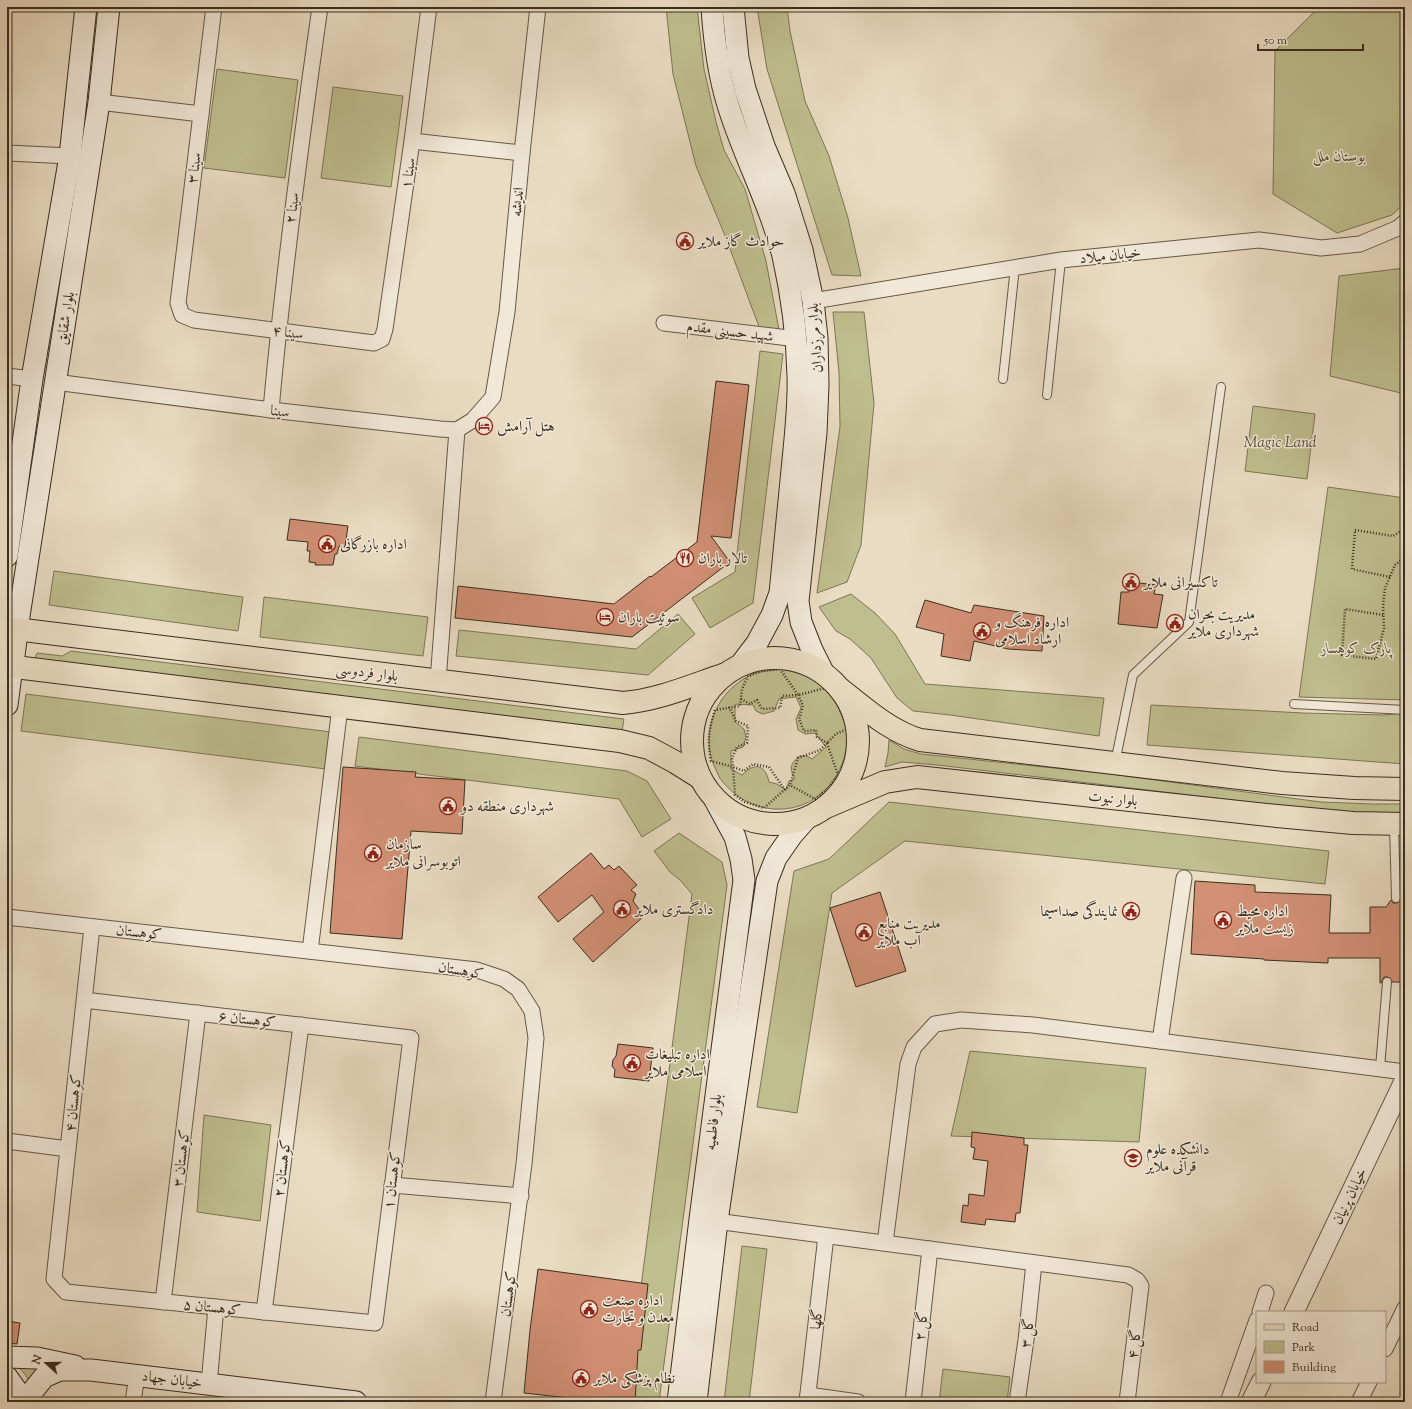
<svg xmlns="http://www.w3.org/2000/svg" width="1412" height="1409" font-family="'Sorts Mill Goudy',Amiri,serif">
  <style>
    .green { fill: #bfbe8e; stroke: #7c7656; fill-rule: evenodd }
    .building { fill: #d29075; stroke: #392e1f }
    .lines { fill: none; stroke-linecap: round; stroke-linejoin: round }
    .service-casing { stroke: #655a48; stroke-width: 10 }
    .minor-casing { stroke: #655a48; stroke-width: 17 }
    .tertiary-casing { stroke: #655a48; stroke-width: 21 }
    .secondary-casing { stroke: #392e1f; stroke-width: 23 }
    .primary-casing { stroke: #392e1f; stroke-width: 24 }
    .path { stroke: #392e1f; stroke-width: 2.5; stroke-dasharray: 1 2; stroke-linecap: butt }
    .service { stroke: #f1e8d8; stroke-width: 8 }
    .minor { stroke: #f1e8d8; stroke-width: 15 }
    .tertiary { stroke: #f1e8d8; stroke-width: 19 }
    .secondary { stroke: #f1e8d8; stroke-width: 21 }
    .primary { stroke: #eadcc3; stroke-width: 22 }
    .labels { text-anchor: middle; stroke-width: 3; stroke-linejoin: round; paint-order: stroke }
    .park-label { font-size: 15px; font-style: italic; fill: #544b35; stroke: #f1e8d8 }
    .street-label { font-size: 15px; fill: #392e1f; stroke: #f1e8d8 }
    .poi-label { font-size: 15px; fill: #392e1f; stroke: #f1e8d8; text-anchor: start }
  </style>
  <rect width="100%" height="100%" fill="#eadcc3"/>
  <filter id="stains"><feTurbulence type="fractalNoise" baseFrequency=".005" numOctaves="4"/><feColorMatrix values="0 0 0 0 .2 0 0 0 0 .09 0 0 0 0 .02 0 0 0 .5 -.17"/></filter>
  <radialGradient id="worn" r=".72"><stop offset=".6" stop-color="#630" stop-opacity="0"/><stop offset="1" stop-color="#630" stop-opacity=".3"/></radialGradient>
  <g class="green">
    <polygon points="666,7 697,7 704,69 716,122 724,150 745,189 766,261 780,335 762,335 726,238 696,166 673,74"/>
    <polygon points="757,7 787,7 790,31 805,101 829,156 848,218 861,276 832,275 767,69"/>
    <polygon points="1319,7 1405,7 1405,203 1392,215 1337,233 1273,194 1275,51"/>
    <polygon points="217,69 298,80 285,178 204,168"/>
    <polygon points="333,87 403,96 391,187 321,178"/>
    <polygon points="1405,268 1405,394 1330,376 1339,276"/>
    <polygon points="833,312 864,312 874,403 861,545 847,582 817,593 840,427 839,372"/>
    <polygon points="760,351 783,354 753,603 710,628 692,598 735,572"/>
    <polygon points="1253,406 1315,414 1307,479 1245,471"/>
    <polygon points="1328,487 1405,498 1405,700 1299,697"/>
    <polygon points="54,571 243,597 238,631 49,605"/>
    <polygon points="851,594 875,613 895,634 925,684 1104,698 1099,736 950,715 913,711 897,698 871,658 850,639 836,631 819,607"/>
    <polygon points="264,597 428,617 423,656 260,637"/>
    <polygon points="678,614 695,634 648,675 456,656 459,630 636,649"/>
    <polygon points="71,651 624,719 622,731 34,660 37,653 62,656"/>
    <path d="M780,669C791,671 802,673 812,678C876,713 846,814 773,809C752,807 735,797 722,781C719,778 718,774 716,770C699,736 714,695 747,677C757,671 769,671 780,669ZM796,697L801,708L796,719L798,730L805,734L815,733L826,747L812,759L807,756H800C790,763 789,769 795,779L789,781L786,790L777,784L769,782C765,764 755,762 742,775L731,769V751L743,747L746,737L744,729L735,722V704L753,705L756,711L763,714L774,711L779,699Z"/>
    <polygon points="26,694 331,732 326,769 21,731"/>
    <polygon points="1151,705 1303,713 1384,715 1405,713 1405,764 1147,745"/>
    <polygon points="359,737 627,771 647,781 671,819 642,837 619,799 355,766"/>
    <polygon points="889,740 904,749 921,754 1110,774 1321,802 1373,804 1405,804 1405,815 1316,810 937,765 902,762 885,767 888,753"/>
    <polygon points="889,802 1329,851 1325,884 905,841 832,893 797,1113 757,1107 794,871 829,859"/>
    <polygon points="679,833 722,862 727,885 659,1402 626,1402 692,894 681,881 670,872 654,851"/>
    <polygon points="970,1051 1146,1068 1139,1142 951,1136"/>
    <polygon points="204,1115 271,1125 260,1221 197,1212"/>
    <polygon points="742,1246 767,1249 749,1402 724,1402"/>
    <path d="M13,1364L53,1366L31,1385C26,1375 23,1370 13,1364Z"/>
    <polygon points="943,1369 1010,1377 1007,1402 939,1402"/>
  </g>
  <g class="building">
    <polygon points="716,381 749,385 731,538 711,536 730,562 632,637 455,618 458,586 614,604 650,576 651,577 697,542"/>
    <polygon points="290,519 348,526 345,547 339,546 337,554 335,554 333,565 315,565 316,563 309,562 310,551 307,551 308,542 287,540"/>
    <polygon points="1131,582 1156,585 1154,594 1163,595 1157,628 1118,624 1121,592 1129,592"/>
    <polygon points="925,600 971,613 974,605 1044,616 1042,651 1008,649 974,641 970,661 941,656 944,634 916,627"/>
    <polygon points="343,767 416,772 415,777 465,780 462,834 411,831 402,939 330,933"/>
    <polygon points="591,853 604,869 609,865 614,870 619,866 637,885 631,890 636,894 633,901 644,916 593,962 573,939 604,912 592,895 558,922 538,897"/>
    <polygon points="1195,881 1255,885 1255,892 1331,895 1329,933 1370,933 1370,907 1386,907 1391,900 1393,903 1397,903 1403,899 1405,906 1405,973 1404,973 1403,982 1392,982 1390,978 1387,977 1384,977 1381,983 1380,983 1380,958 1328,958 1328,963 1264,960 1264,959 1191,954"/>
    <polygon points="880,892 906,971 856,987 830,908"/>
    <polygon points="618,1044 653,1048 649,1081 614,1077 615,1070 612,1066 613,1060 616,1056"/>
    <polygon points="972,1132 1024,1138 1024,1145 1028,1145 1020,1213 1016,1213 1015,1222 986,1219 985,1225 961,1222 963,1205 968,1206 969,1194 984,1196 988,1161 973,1159 975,1148 971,1147"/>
    <polygon points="538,1269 648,1284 641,1350 638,1350 635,1402 606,1402 524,1393 530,1330"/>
    <polygon points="7,1321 20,1323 17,1344 7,1343"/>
  </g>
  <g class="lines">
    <g class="service-casing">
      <g id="service">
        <polyline points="1003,379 1015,267"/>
        <polyline points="1047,395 1061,260"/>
        <polyline points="1294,704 1405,710"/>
        <polyline points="1115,763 1133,675 1189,622 1221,387"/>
        <polyline points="1394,825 1396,898"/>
        <polyline points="1380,1068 1387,982"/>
      </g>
    </g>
    <g class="minor-casing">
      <g id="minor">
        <polyline points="214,7 178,303 182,315 194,320 374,343 382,339 385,329 412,141 429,7"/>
        <polyline points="99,102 201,114"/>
        <polyline points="412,141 522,153"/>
        <polyline points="7,153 70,156"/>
        <polyline points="813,301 1061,260 1259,240 1321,248 1360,244 1398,228 1405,222"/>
        <polyline points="664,323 797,339"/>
        <polyline points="7,376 32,379"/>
        <polyline points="55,382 271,410 440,429 457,430 473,420 493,397 507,312 522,153 538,7"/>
        <path d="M271,410C283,275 301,141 320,7"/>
        <polyline points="438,681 457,430"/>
        <polyline points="7,917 477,970 504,979 518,989 532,1011 536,1038 524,1164 493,1402"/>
        <polyline points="310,951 340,707"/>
        <polyline points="84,1000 411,1038 375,1323 66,1292 54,1279 92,927"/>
        <polyline points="1160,1041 1184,878"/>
        <polyline points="7,1141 68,1149"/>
        <polyline points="392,1185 521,1196"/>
        <polyline points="708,1220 1128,1275 1137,1280 1141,1286 1127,1402"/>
        <polyline points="885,1243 908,1064 914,1047 935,1024 961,1020 1033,1025 1405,1072"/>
        <polyline points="163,1302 198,1013"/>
        <polyline points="264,1312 301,1025"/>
        <polyline points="1260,1312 1266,1293"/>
        <polyline points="1385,1349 1405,1308"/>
        <polyline points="209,1384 216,1307"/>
        <polyline points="808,1395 858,1402"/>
        <polyline points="133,1402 137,1375"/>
        <polyline points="807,1402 826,1236"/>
        <polyline points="913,1402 930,1249"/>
        <polyline points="1017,1402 1026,1340 1034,1263"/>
        <polyline points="1228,1402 1257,1320"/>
        <polyline points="1359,1402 1369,1382"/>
      </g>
    </g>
    <g class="tertiary-casing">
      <g id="tertiary">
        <polyline points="1294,1312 1405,1079"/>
        <polyline points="1251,1402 1261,1382"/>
      </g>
    </g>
    <g class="secondary-casing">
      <g id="secondary">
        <path d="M712,7C714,40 718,73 728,105C744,157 770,204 783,256C792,296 797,335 798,376C799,407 795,439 792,470C788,511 784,552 780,593L772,615L757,643L741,664"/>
        <polyline points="733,7 738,58 745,89 764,146 784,193 802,250 813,301 817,338 818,385 816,433 798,601 801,622 812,650 824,674"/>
        <polyline points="7,556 32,379 70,156 86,7"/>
        <polyline points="17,629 99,102 109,7"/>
        <polyline points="7,705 12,667"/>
        <polyline points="7,1357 37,1358 75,1366"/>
        <polyline points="7,1377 17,1391 21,1402"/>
        <polyline points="24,1402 44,1377 60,1370 91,1370 356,1402"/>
        <polyline points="678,1402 700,1219 744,880 741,859 735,837 715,800"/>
        <polyline points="696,1402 717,1221 767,881 776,858 792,835 807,818"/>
      </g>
    </g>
    <g class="primary-casing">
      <g id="primary">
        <path d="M7,628L623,703C658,700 690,686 723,675"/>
        <circle cx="775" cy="741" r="83"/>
        <polyline points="7,666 620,741 649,748 675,762 699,777"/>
        <polyline points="12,667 17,629"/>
        <path d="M840,689C865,708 889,731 920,740L1282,783L1354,788L1405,789"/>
        <polyline points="826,807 885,782 917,777 1277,816 1353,823 1405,824"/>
      </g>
    </g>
    <g class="path">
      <polyline points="1390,577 1352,569 1355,530 1393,536 1404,529 1405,520"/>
      <polyline points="1383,615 1345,609 1342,655 1376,659 1384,628 1383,605 1385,588 1395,565 1405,557"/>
      <path d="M780,669L798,695L826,688C837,702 842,712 847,729L836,734L827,743L838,775L828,788L815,799L790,785L764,808L745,802L735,795L733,767L711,761C707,741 709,729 715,710L740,706L742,689L748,676L762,671Z"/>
      <polyline points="741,699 750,704 757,700 762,709 780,708 782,696 798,695 803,706 799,719 804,731 816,730 817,737 827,743 820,750 798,758 790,785"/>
      <polyline points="729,707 736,721 748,726 747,743 737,747 732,758 733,767 744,771 753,764 769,767 785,790"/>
    </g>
    <use href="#service" class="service"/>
    <use href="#minor" class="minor"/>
    <use href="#tertiary" class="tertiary"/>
    <use href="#secondary" class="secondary"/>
    <use href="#primary" class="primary"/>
  </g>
  <defs>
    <g id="civic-ring" transform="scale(0.9)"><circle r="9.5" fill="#f1e8d8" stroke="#8f2418" stroke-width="1.5"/><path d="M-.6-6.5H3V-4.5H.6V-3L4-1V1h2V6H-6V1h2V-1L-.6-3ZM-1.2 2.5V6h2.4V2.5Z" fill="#8f2418"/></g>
    <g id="hotel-ring" transform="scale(0.9)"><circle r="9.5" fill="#f1e8d8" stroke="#8f2418" stroke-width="1.5"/><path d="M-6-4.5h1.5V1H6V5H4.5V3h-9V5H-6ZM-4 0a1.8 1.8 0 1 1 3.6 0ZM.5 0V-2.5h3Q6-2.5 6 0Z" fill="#8f2418"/></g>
    <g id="restaurant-ring" transform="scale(0.9)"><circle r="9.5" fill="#f1e8d8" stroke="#8f2418" stroke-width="1.5"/><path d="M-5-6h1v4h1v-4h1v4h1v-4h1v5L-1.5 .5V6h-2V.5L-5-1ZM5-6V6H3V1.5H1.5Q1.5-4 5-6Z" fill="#8f2418"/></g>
    <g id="university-ring" transform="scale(0.9)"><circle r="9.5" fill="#f1e8d8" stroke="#8f2418" stroke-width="1.5"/><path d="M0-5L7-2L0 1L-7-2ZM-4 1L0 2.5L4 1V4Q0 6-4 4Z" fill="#8f2418"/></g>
  </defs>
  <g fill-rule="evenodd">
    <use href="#civic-ring" x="685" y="241"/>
    <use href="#hotel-ring" x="484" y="426"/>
    <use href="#civic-ring" x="327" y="544"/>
    <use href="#restaurant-ring" x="685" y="558"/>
    <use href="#civic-ring" x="1131" y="582"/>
    <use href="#hotel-ring" x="605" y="617"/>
    <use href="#civic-ring" x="1175" y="623"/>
    <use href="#civic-ring" x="982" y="631"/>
    <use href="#civic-ring" x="448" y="806"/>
    <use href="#civic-ring" x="373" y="853"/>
    <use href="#civic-ring" x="622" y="909"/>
    <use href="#civic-ring" x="1131" y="911"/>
    <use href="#civic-ring" x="1223" y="920"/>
    <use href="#civic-ring" x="864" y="932"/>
    <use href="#civic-ring" x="632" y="1063"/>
    <use href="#university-ring" x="1133" y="1158"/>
    <use href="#civic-ring" x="589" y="1309"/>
    <use href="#civic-ring" x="581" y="1378"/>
  </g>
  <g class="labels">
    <g class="park-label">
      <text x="1339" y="161">بوستان ملل</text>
      <text x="1280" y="447">Magic Land</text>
      <text x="1356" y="653">پارک کوهسار</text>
    </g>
    <g class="street-label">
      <text transform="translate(194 168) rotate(-83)" y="5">سینا ۳</text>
      <text transform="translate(408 173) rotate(-82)" y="5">سینا ۱</text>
      <text transform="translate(517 202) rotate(-85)" y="5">اندیشه</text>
      <text transform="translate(292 208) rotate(-83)" y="5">سینا ۲</text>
      <text transform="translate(1110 255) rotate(-6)" y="5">خیابان میلاد</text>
      <text transform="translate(65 318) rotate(-81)" y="5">بلوار شقایق</text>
      <text transform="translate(730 331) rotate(7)" y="5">شهید حسینی مقدم</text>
      <text transform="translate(288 332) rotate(7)" y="5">سینا ۴</text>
      <text transform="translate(815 338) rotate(-94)" y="5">بلوار مرزداران</text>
      <text transform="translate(280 411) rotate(7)" y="5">سینا</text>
      <text transform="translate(367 672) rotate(7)" y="5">بلوار فردوسی</text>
      <text transform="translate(1113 798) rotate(6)" y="5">بلوار نبوت</text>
      <text transform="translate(139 932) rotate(6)" y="5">کوهستان</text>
      <text transform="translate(461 970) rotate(10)" y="5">کوهستان</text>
      <text transform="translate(247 1019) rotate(6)" y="5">کوهستان ۶</text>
      <text transform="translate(73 1103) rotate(-84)" y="5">کوهستان ۴</text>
      <text transform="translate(713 1122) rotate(-83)" y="5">بلوار فاطمیه</text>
      <text transform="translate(181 1158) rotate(-83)" y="5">کوهستان ۳</text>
      <text transform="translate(282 1168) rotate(-83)" y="5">کوهستان ۲</text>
      <text transform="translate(392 1180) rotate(-83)" y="5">کوهستان ۱</text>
      <text transform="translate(1349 1196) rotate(-64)" y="5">خیابان پرنیان</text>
      <text transform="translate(508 1294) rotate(-82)" y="5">کوهستان</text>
      <text transform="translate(212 1307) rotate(6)" y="5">کوهستان ۵</text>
      <text transform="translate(816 1319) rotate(-84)" y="5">گلها</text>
      <text transform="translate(921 1326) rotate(-84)" y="5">گل ۲</text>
      <text transform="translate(1027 1333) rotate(-83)" y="5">گل ۳</text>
      <text transform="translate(1134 1344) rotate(-83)" y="5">گل ۴</text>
      <text transform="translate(172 1379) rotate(7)" y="5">خیابان جهاد</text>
    </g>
    <g class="poi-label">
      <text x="698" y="246">حوادث گاز ملایر</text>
      <text x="497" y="431">هتل آرامش</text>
      <text x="340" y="549">اداره بازرگانی</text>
      <text x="698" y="563">تالار باران</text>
      <text x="1144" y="587">تاکسیرانی ملایر</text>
      <text x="1188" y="619">مدیریت بحران<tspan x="1188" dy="17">شهرداری ملایر</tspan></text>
      <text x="618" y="622">سوئیت باران</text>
      <text x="995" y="627">اداره فرهنگ و<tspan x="995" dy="17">ارشاد اسلامی</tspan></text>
      <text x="461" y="811">شهرداری منطقه دو</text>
      <text x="386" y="849">سازمان<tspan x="386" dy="17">اتوبوسرانی ملایر</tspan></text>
      <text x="635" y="914">دادگستری ملایر</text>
      <text x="1118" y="916" text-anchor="end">نمایندگی صداسیما</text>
      <text x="1236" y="916">اداره محیط<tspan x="1236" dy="17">زیست ملایر</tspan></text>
      <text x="877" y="928">مدیریت منابع<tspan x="877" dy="17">آب ملایر</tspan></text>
      <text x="645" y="1059">اداره تبلیغات<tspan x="645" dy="17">اسلامی ملایر</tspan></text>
      <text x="1146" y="1154">دانشکده علوم<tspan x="1146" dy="17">قرآنی ملایر</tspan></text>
      <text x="602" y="1305">اداره صنعت<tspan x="602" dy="17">معدن و تجارت</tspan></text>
      <text x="594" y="1383">نظام پزشکی ملایر</text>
    </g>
  </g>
  <rect width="1412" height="1409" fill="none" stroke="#eadcc3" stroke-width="24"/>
  <rect x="8" y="8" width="1396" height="1393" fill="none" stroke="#392e1f" stroke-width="2"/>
  <rect x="12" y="12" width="1388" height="1385" fill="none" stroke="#392e1f"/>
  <rect x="1256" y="1311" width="130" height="72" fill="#f1e8d8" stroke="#a79e8e"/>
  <rect x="1264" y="1324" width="20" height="6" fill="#eadcc3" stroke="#a79e8e"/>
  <text x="1292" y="1331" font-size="12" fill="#392e1f">Road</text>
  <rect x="1264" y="1341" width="20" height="12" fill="#bfbe8e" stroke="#a79e8e"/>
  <text x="1292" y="1351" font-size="12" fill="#392e1f">Park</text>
  <rect x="1264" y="1361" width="20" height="12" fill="#d29075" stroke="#a79e8e"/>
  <text x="1292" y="1371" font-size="12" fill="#392e1f">Building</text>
  <g transform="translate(46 1363) rotate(291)" stroke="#f1e8d8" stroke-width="3" paint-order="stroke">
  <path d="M0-3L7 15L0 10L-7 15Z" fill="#392e1f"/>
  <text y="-6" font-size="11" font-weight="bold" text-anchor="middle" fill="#392e1f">N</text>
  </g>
  <path d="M1258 44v6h105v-6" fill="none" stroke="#392e1f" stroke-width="2"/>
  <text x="1264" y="44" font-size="12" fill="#392e1f" stroke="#f1e8d8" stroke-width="3" paint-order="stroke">50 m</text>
  <rect width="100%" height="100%" filter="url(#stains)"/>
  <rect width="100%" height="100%" fill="url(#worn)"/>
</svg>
